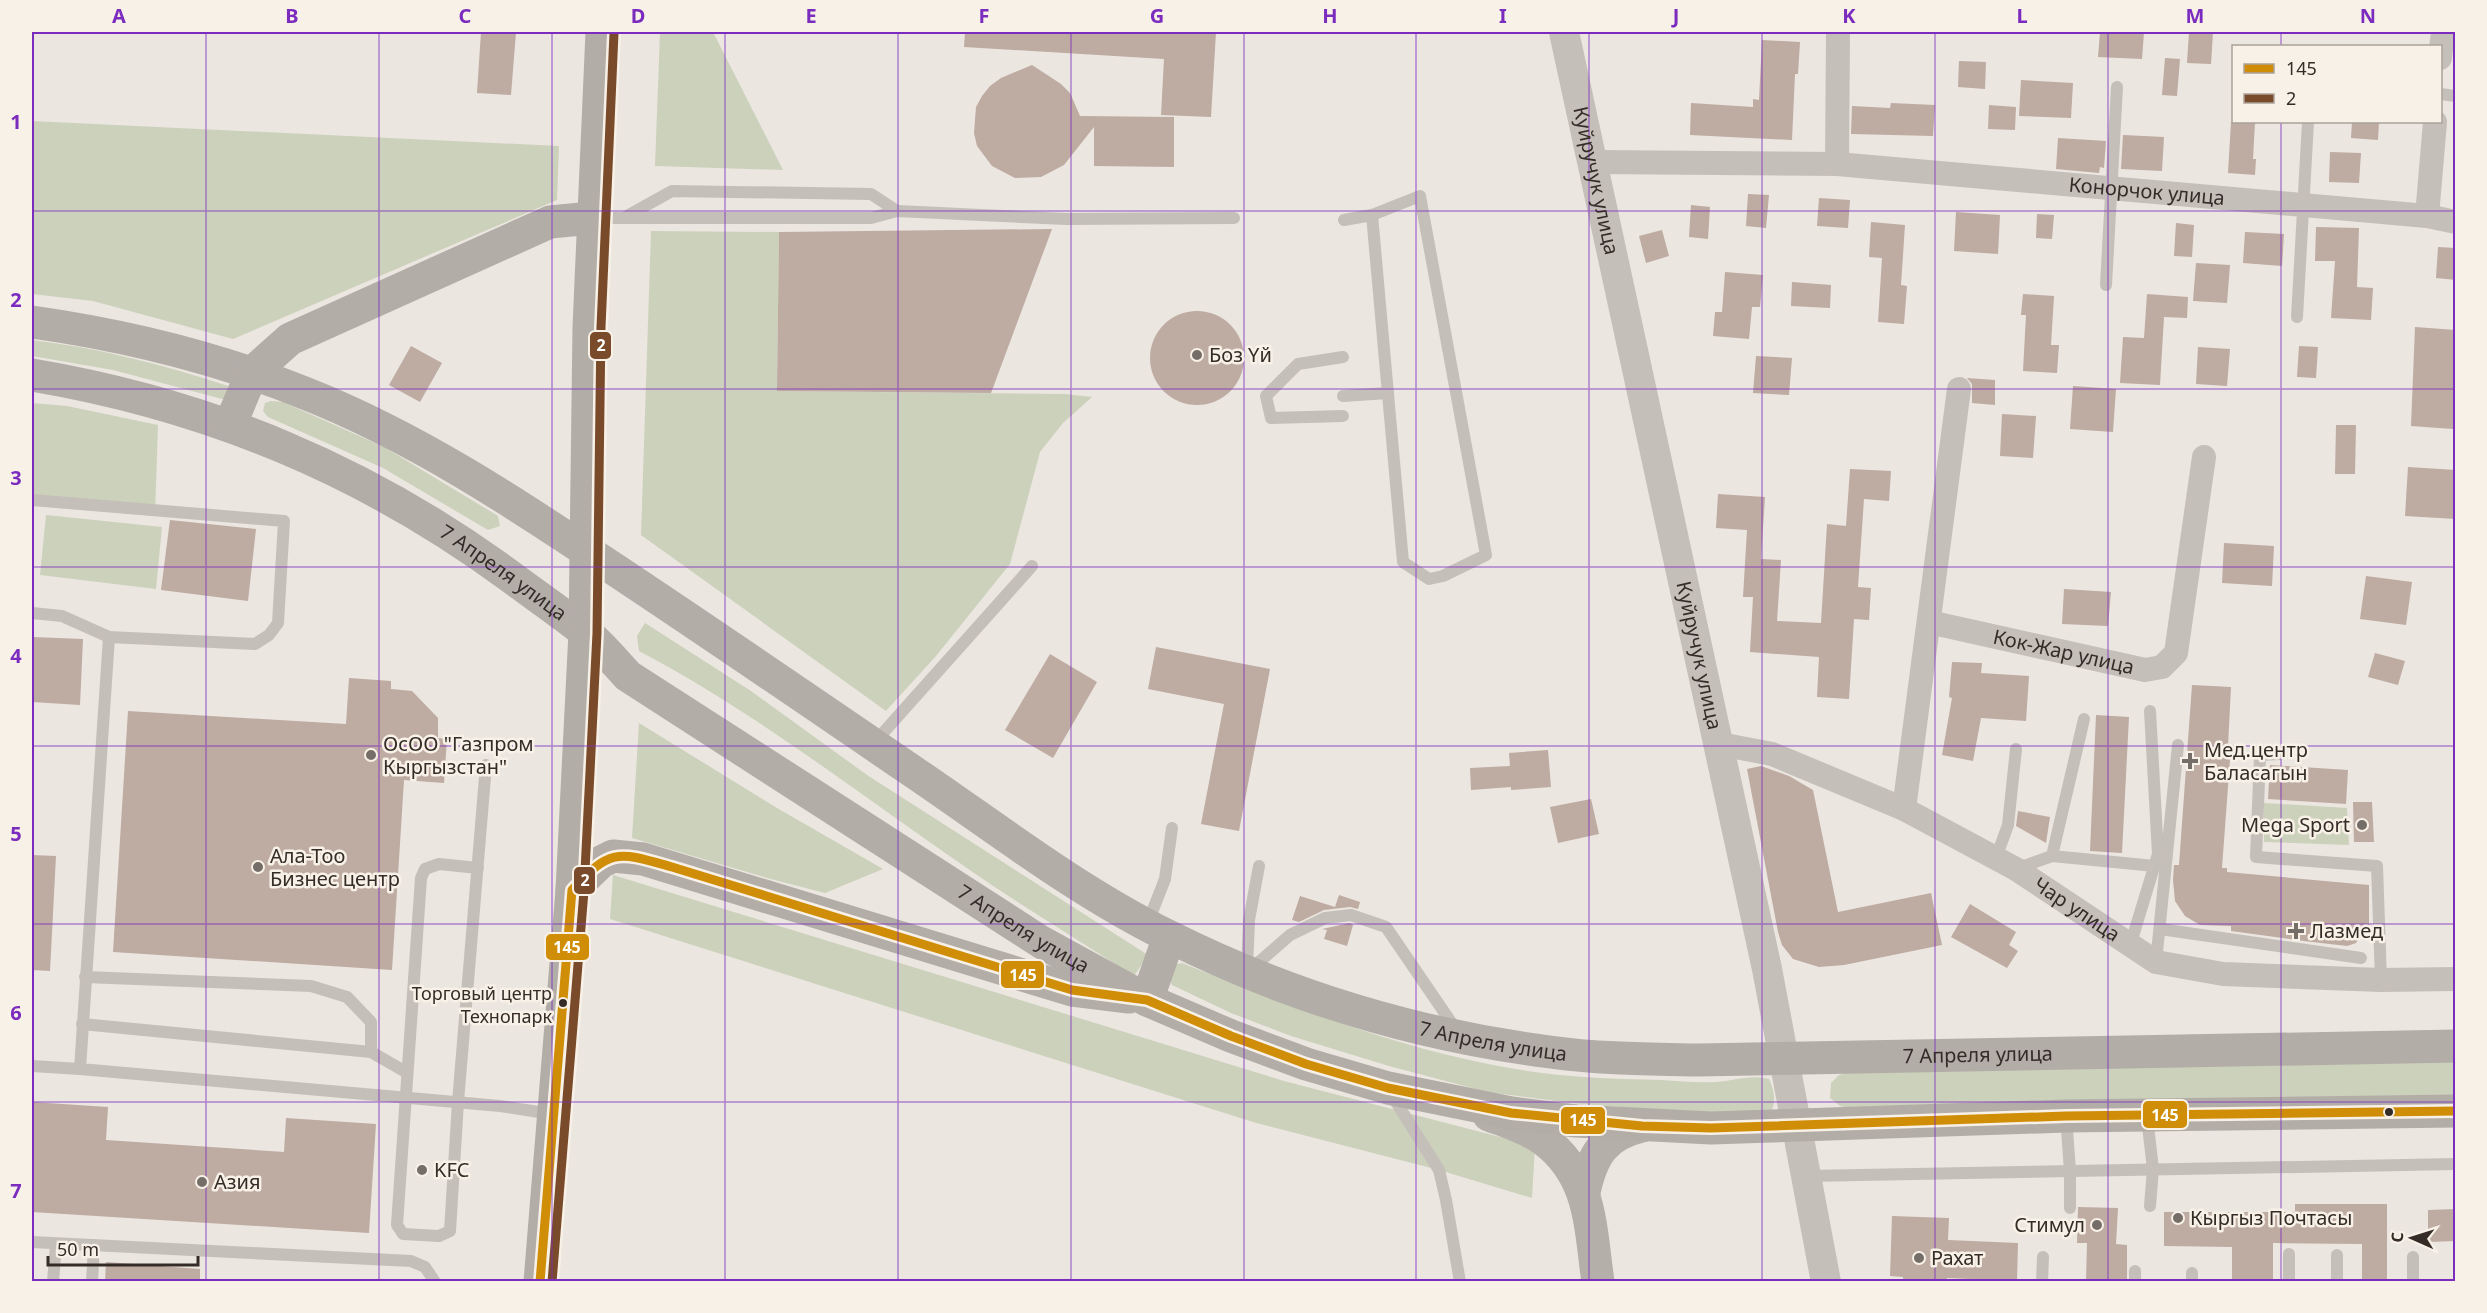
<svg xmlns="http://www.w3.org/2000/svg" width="2487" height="1313" font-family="'Noto Sans',sans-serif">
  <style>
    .green { fill: #ccd1bb }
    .building { fill: #beaba2 }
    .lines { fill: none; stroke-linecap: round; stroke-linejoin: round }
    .service { stroke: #c5bfb9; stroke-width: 12 }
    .minor { stroke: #c5bfb9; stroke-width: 24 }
    .tertiary { stroke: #c5bfb9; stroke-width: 30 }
    .secondary { stroke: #b5afaa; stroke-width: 33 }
    .primary { stroke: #b3ada8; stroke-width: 33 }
    .bus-1-casing { stroke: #f8f1e7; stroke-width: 14 }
    .bus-2-casing { stroke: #f8f1e7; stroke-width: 14 }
    .bus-1 { stroke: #d08e08; stroke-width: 9 }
    .bus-2 { stroke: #7a4b2a; stroke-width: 9 }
    .grid { fill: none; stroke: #7b2cbf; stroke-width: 1.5; stroke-opacity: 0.55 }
    .poi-dot { fill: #756d68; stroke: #f8f1e7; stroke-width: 2 }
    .bus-dot { fill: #352c28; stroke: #f8f1e7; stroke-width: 2 }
    .labels { text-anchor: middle; stroke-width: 5; stroke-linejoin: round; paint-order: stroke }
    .bus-label { font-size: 18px; fill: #352c28; stroke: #f8f1e7; text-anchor: end }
    .street-label { font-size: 20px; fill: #352c28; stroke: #f8f1e7 }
    .poi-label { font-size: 20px; fill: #352c28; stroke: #f8f1e7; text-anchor: start }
    .line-badge { stroke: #f8f1e7; stroke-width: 2 }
    .badge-label { font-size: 16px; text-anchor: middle; font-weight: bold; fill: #fff }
    .neatline { fill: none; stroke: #7b2cbf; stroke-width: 2 }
    .grid-label { font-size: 20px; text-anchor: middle; font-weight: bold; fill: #7b2cbf }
  </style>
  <rect width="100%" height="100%" fill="#ebe6e0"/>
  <g class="green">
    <polygon points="660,32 713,32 783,170 655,166"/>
    <polygon points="32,121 559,146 557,200 233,339 93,301 32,294"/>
    <polygon points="651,231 779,232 777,391 1065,394 1092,397 1063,423 1040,452 1010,564 936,656 886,711 641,535"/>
    <path d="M32,340C99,348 164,365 228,386L230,393L226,400L113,370L32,356Z"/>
    <polygon points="271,401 283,402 384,447 498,516 500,526 488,530 383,468 268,417 263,411 265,403"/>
    <polygon points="32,403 67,406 158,425 155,516 33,505 32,552"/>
    <polygon points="46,515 162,527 156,589 40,575"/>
    <path d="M645,623L751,691L867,775L1148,955L1134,976C1082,942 1028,910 977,875C865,799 759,714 639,651L637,636Z"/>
    <polygon points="639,723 777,808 883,869 825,893 767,878 632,838"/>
    <polygon points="2264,803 2347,808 2349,845 2264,842"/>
    <polygon points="613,875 1284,1081 1535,1146 1532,1198 1439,1170 1253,1122 610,919"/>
    <path d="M1182,963C1298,1009 1418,1057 1542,1073C1581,1078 1621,1079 1661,1080C1679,1081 1697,1083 1715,1082C1734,1081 1751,1074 1769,1079C1774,1090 1776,1099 1772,1110L1717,1115L1571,1103L1487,1092L1389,1066L1291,1036L1231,1013L1172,985L1168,977L1173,965Z"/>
    <polygon points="2455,1060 2455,1098 1852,1109 1840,1106 1830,1098 1831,1083 1839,1075 1852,1071"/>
  </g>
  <g class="building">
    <polygon points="481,32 516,32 511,95 477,93"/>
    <polygon points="965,32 1216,32 1211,117 1161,115 1164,59 964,47"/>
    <polygon points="2100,32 2144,32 2142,59 2098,57"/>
    <polygon points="2189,32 2213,32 2211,64 2187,63"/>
    <polygon points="1762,40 1800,42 1798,74 1795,74 1792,140 1690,135 1691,103 1753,107 1753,99 1759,100"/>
    <polygon points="2165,58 2180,59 2177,96 2162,95"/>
    <polygon points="1959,61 1986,62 1985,89 1958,87"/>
    <polygon points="1032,65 1061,84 1070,93 1080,116 1174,117 1174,167 1094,166 1094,127 1064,165 1041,177 1015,178 992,166 977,146 974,133 976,107 982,96 990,86 1001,78"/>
    <polygon points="2021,80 2073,83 2071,118 2019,116"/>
    <polygon points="1891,103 1935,105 1933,136 1851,134 1852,106 1890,108"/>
    <polygon points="1989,105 2016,107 2015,130 1988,129"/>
    <polygon points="2231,122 2255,122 2253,159 2256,159 2255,175 2228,173"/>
    <polygon points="2352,122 2379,122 2378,140 2351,138"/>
    <polygon points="2123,135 2164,137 2162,171 2121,169"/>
    <polygon points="2058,138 2106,141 2104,168 2100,167 2099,173 2056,169"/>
    <polygon points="2330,152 2361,153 2359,183 2329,182"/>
    <polygon points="1748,194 1769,195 1766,228 1746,226"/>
    <polygon points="1819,198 1850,200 1848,228 1817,226"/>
    <polygon points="1691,205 1710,207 1708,239 1689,237"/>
    <polygon points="1956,212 2000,215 1998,254 1954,251"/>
    <polygon points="2037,214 2054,215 2052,239 2036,238"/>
    <polygon points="1871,222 1905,225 1901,285 1907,286 1904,324 1878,322 1882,258 1869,257"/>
    <polygon points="2176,223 2194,225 2192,257 2174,256"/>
    <polygon points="2316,227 2359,228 2357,287 2373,288 2371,320 2331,318 2335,261 2315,261"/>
    <polygon points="1052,229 991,393 777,391 779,232"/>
    <polygon points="1662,230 1669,256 1646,263 1639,236"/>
    <polygon points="2245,232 2284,234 2282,266 2243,263"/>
    <polygon points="2438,247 2456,248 2456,280 2436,278"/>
    <polygon points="2196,263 2230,265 2227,303 2193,301"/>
    <polygon points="1725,272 1763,275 1760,307 1752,307 1749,339 1713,336 1715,312 1722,312"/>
    <polygon points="1792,282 1831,285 1830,308 1791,306"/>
    <polygon points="2023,294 2054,296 2051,345 2059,345 2057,373 2023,371 2026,315 2021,315"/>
    <polygon points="2147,294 2188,297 2187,318 2164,317 2160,385 2120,383 2123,337 2144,338"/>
    <circle cx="1197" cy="358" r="47"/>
    <polygon points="2415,327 2456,330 2453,429 2411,426"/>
    <polygon points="411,346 442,363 420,402 389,385"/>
    <polygon points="2299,346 2318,347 2316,378 2297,377"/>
    <polygon points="2198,347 2230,349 2227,386 2196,384"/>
    <polygon points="1756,356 1792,358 1789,395 1753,393"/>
    <polygon points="1967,378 1995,380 1995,405 1972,403 1972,384"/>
    <polygon points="2073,386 2116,389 2113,432 2070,429"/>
    <polygon points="2002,414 2036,416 2033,458 2000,456"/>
    <polygon points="2336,425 2356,425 2355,474 2335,474"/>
    <polygon points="2408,467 2456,470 2456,519 2405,516"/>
    <polygon points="1850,469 1891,471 1889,501 1864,499 1858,587 1871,588 1869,620 1854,619 1849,699 1817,697 1819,657 1750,652 1753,597 1743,597 1747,530 1716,528 1718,494 1765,497 1761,559 1781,560 1777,621 1821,623 1827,524 1846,526"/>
    <polygon points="170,520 256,529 248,601 161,590"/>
    <polygon points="2224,543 2274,546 2272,586 2222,583"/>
    <polygon points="2366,576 2412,582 2406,625 2360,619"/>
    <polygon points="2064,589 2111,592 2108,626 2062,624"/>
    <polygon points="32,637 83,639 80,705 32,702"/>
    <polygon points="1156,647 1270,669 1239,831 1201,824 1224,704 1148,689"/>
    <polygon points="2375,653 2405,661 2398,685 2368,677"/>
    <polygon points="1050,654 1097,682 1053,758 1005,730"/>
    <polygon points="1952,662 1982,663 1981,673 2029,676 2026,721 1981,718 1973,761 1942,755 1952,698 1949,697"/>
    <polygon points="349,678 391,681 391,689 412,691 438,718 438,738 447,739 444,783 404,780 392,970 113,952 128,711 346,724"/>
    <polygon points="2192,685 2231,687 2228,746 2231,746 2222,868 2227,868 2227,872 2369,885 2369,927 2365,927 2356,943 2347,946 2304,941 2231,931 2231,926 2200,925 2185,916 2175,901 2173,880 2174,865 2179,865"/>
    <polygon points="2096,715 2129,717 2122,853 2090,851"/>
    <polygon points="1548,750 1551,787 1511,790 1511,787 1471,790 1470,768 1510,766 1509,753"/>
    <polygon points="2270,765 2348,770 2346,804 2268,799"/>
    <polygon points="1761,766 1789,776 1813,790 1838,912 1931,893 1942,945 1844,965 1819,967 1793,959 1782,945 1778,932 1747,769"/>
    <polygon points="1591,799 1599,834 1558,843 1550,807"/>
    <polygon points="2353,802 2372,802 2374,842 2354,842"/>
    <polygon points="2018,811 2050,817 2046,843 2016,826"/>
    <polygon points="32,855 56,856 50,971 32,970"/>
    <polygon points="1339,895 1360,902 1358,909 1350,907 1324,910 1299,922 1292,920 1300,896 1335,907"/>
    <polygon points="1970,904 2016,932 2009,945 2018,951 2007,968 1951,937"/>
    <polygon points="1350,923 1353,925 1347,946 1324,939 1327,930 1322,929"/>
    <polygon points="32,1102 108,1107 106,1140 284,1152 286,1118 376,1124 369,1233 32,1212"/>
    <polygon points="2295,1204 2387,1204 2387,1281 2362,1281 2362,1244 2273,1243 2273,1281 2232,1281 2232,1247 2164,1246 2164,1212 2295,1212"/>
    <polygon points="2078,1207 2118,1208 2116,1244 2127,1245 2127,1281 2086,1281 2087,1243 2077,1243"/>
    <polygon points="2456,1209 2456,1241 2428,1242 2428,1210"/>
    <polygon points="1892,1216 1949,1218 1948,1240 2018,1243 2017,1281 1947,1278 1947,1281 1903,1281 1903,1277 1890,1276"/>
    <polygon points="106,1262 200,1269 200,1281 105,1281"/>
  </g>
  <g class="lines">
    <g class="service">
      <polyline points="2440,94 2456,96"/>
      <polyline points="627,216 672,191 871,194 897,211"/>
      <polyline points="594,218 871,218 897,211 1066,219 1234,218"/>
      <polyline points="1344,220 1372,215 1420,196 1486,555 1443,576 1429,579 1403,562 1372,215"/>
      <polyline points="2106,285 2117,87"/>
      <polyline points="2297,317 2308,122"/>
      <polyline points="1343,396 1388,393"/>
      <polyline points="1343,416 1271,418 1266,396 1298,364 1343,357"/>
      <polyline points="32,500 284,521 278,623 269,635 255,644 109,637 62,616 32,613"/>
      <polyline points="109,637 80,1069 500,1106 552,1114"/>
      <polyline points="874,743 1032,566"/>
      <polyline points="2280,754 2260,755 2256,857 2377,866 2381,980"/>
      <polyline points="2052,856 2084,719"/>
      <polyline points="1996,858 2008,825 2016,749"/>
      <polyline points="478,868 439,864 425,869 421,878 397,1225 403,1234 439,1236 450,1231 458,1102 486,765"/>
      <polyline points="2016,869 2052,856 2155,866"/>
      <polyline points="1147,925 1165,879 1172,828"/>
      <polyline points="2160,929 2361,958"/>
      <polyline points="2130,946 2158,854 2150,711"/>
      <polyline points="2156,962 2178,745"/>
      <polyline points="1247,968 1249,920 1259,866"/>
      <polyline points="1251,969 1290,935 1325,918 1351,915 1386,927 1455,1028"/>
      <polyline points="85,977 311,986 347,997 371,1022 371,1052 406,1072"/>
      <polyline points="82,1024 371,1052"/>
      <polyline points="32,1066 80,1069"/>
      <polyline points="1391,1094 1439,1170 1446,1200 1460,1282"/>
      <polyline points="2066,1116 2070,1171 2070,1208"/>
      <polyline points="2147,1117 2153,1169 2150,1206"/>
      <polyline points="1807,1176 2456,1164"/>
      <polyline points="32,1242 411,1261 425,1267 435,1282"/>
      <polyline points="53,1282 56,1244"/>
      <polyline points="92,1282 94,1245"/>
      <polyline points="2042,1282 2043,1257"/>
      <polyline points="2135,1282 2135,1271"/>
      <polyline points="2192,1282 2192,1273"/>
      <polyline points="2289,1282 2289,1254"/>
      <polyline points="2337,1282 2337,1255"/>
      <polyline points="2413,1282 2413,1257"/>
    </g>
    <g class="minor">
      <polyline points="2440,58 2443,32"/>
      <path id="s1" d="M1594,162L1837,164L2427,216L2456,222"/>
      <polyline points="1837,164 1838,32"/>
      <polyline points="2427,216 2435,122"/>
      <path id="s2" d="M1929,622L2145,670L2162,667L2176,653L2204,457"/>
      <path id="s3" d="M1720,744L1772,754L1904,809L2016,869L2156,962L2223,974L2381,980L2456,979"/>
      <polyline points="1904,809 1959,389"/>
    </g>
    <path class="tertiary" id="s4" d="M1564,32L1767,969L1826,1282"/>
    <g class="secondary">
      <path d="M1489,1115C1507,1122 1528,1128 1544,1140C1592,1176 1590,1227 1598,1282"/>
      <path d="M1584,1192C1592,1155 1604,1135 1642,1126"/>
    </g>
    <g class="primary">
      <path id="s5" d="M32,322C124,335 215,357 302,392C420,438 527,511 632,581C728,645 823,710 918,775C1000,831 1079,892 1168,936C1288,996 1417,1035 1550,1052C1599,1059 1649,1059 1699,1060L2456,1046"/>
      <path id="s6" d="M32,375C209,405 366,470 511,577C535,595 560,612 584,631C600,644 614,661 628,676L1041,942L1147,1000L1231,1036L1306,1064L1388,1088L1511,1113L1576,1121L1711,1128L2066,1116L2456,1111"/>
      <polyline points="230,425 252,373 290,339 550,222 592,218"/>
      <polyline points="572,890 601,862 613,856 643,859 1072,990 1129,997"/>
      <polyline points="1147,1000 1169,937"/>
      <polyline points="540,1282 572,890 585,632 589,327 602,32"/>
    </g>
    <g class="bus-1-casing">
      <path id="bus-1" d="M540,1282L572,890C611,847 619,852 672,867L1072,990L1147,1000L1231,1036L1306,1064L1388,1088L1511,1113L1642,1126L1711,1128L2066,1116L2456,1111"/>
    </g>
    <g class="bus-2-casing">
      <polyline id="bus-2" points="552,1282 584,891 597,633 601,327 614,33"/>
    </g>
    <use href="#bus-1" class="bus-1"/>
    <use href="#bus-2" class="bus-2"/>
  </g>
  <path class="grid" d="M206,32V1282M379,32V1282M552,32V1282M725,32V1282M898,32V1282M1071,32V1282M1244,32V1282M1416,32V1282M1589,32V1282M1762,32V1282M1935,32V1282M2108,32V1282M2281,32V46M2281,122V1282M32,211H2456M32,389H2456M32,567H2456M32,746H2456M32,924H2456M32,1102H2456"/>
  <g class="poi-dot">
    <circle cx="1197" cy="355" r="6"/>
    <circle cx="371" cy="755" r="6"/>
    <path d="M2187 752h6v6h6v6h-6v6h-6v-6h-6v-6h6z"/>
    <circle cx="2362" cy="825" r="6"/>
    <circle cx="258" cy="867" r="6"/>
    <path d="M2293 922h6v6h6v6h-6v6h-6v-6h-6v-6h6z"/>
    <circle cx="422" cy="1170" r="6"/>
    <circle cx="202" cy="1182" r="6"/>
    <circle cx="2178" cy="1218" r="6"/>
    <circle cx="2097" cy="1225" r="6"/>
    <circle cx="1919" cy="1258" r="6"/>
  </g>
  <g class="bus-dot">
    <circle cx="563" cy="1003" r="5"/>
    <circle cx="2389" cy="1112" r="5"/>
  </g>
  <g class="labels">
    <g class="bus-label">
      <text x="552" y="1000">Торговый центр<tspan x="552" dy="23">Технопарк</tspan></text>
    </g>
    <g class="street-label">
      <text dy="7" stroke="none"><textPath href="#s4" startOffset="152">Куйручук улица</textPath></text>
      <text dy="7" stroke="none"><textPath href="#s1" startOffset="554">Конорчок улица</textPath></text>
      <text dy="7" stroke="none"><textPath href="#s6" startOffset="516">7 Апреля улица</textPath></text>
      <text dy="7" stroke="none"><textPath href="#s2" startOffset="138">Кок-Жар улица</textPath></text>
      <text dy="7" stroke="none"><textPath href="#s4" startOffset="638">Куйручук улица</textPath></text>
      <text dy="7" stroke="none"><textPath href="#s3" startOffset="396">Чар улица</textPath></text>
      <text dy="7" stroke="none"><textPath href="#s6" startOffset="1148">7 Апреля улица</textPath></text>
      <text dy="7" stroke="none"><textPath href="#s5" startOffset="1647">7 Апреля улица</textPath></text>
      <text dy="7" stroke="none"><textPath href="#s5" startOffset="2133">7 Апреля улица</textPath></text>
    </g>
    <g class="poi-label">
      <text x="1209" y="362">Боз Үй</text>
      <text x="383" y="751">ОсОО "Газпром<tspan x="383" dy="23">Кыргызстан"</tspan></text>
      <text x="2204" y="757">Мед.центр<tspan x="2204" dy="23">Баласагын</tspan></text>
      <text x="2350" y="832" text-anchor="end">Mega Sport</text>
      <text x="270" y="863">Ала-Тоо<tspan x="270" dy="23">Бизнес центр</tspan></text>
      <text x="2310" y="938">Лазмед</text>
      <text x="434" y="1177">KFC</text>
      <text x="214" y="1189">Азия</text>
      <text x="2190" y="1225">Кыргыз Почтасы</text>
      <text x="2085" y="1232" text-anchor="end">Стимул</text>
      <text x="1931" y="1265">Рахат</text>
    </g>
  </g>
  <g class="line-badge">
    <rect x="589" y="331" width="23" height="29" rx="6" fill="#7a4b2a"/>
    <rect x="573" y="866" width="23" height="29" rx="6" fill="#7a4b2a"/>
    <rect x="545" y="933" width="45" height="28" rx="6" fill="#d08e08"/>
    <rect x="1000" y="960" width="45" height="29" rx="6" fill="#d08e08"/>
    <rect x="2142" y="1100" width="46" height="29" rx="6" fill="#d08e08"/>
    <rect x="1560" y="1106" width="46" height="29" rx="6" fill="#d08e08"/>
  </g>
  <g class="badge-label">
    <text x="601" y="351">2</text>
    <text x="585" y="886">2</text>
    <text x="567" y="953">145</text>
    <text x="1023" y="981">145</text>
    <text x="2165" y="1121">145</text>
    <text x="1583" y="1126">145</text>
  </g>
  <rect width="2487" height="1313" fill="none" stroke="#f8f1e7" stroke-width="66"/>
  <rect x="2232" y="45" width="210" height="78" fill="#f8f1e7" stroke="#aaa29b" stroke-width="1.5"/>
  <rect x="2244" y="64" width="30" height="9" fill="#d08e08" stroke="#aaa29b" stroke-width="1.5"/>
  <text x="2286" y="75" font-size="18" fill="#352c28">145</text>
  <rect x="2244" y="94" width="30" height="9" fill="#7a4b2a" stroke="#aaa29b" stroke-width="1.5"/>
  <text x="2286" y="105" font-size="18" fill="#352c28">2</text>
  <g transform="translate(2412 1238) rotate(273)" stroke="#f8f1e7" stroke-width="4.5" paint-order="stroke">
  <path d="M0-4.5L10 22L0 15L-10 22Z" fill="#352c28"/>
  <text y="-9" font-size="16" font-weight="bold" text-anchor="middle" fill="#352c28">С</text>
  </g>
  <path d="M48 1256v9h150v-9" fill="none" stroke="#352c28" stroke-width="3"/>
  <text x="57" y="1256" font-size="18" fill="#352c28" stroke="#f8f1e7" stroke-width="4.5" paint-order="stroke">50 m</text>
  <rect x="33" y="33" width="2421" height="1247" class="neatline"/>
  <g class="grid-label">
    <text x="119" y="23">A</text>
    <text x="292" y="23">B</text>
    <text x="465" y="23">C</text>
    <text x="638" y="23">D</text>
    <text x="811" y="23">E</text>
    <text x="984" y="23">F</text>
    <text x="1157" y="23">G</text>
    <text x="1330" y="23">H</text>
    <text x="1503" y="23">I</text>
    <text x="1676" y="23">J</text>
    <text x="1849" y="23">K</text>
    <text x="2022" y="23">L</text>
    <text x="2195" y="23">M</text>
    <text x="2368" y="23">N</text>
    <text x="16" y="129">1</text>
    <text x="16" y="307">2</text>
    <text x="16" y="485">3</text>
    <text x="16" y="663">4</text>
    <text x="16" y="841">5</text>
    <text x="16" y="1020">6</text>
    <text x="16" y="1198">7</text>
  </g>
</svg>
